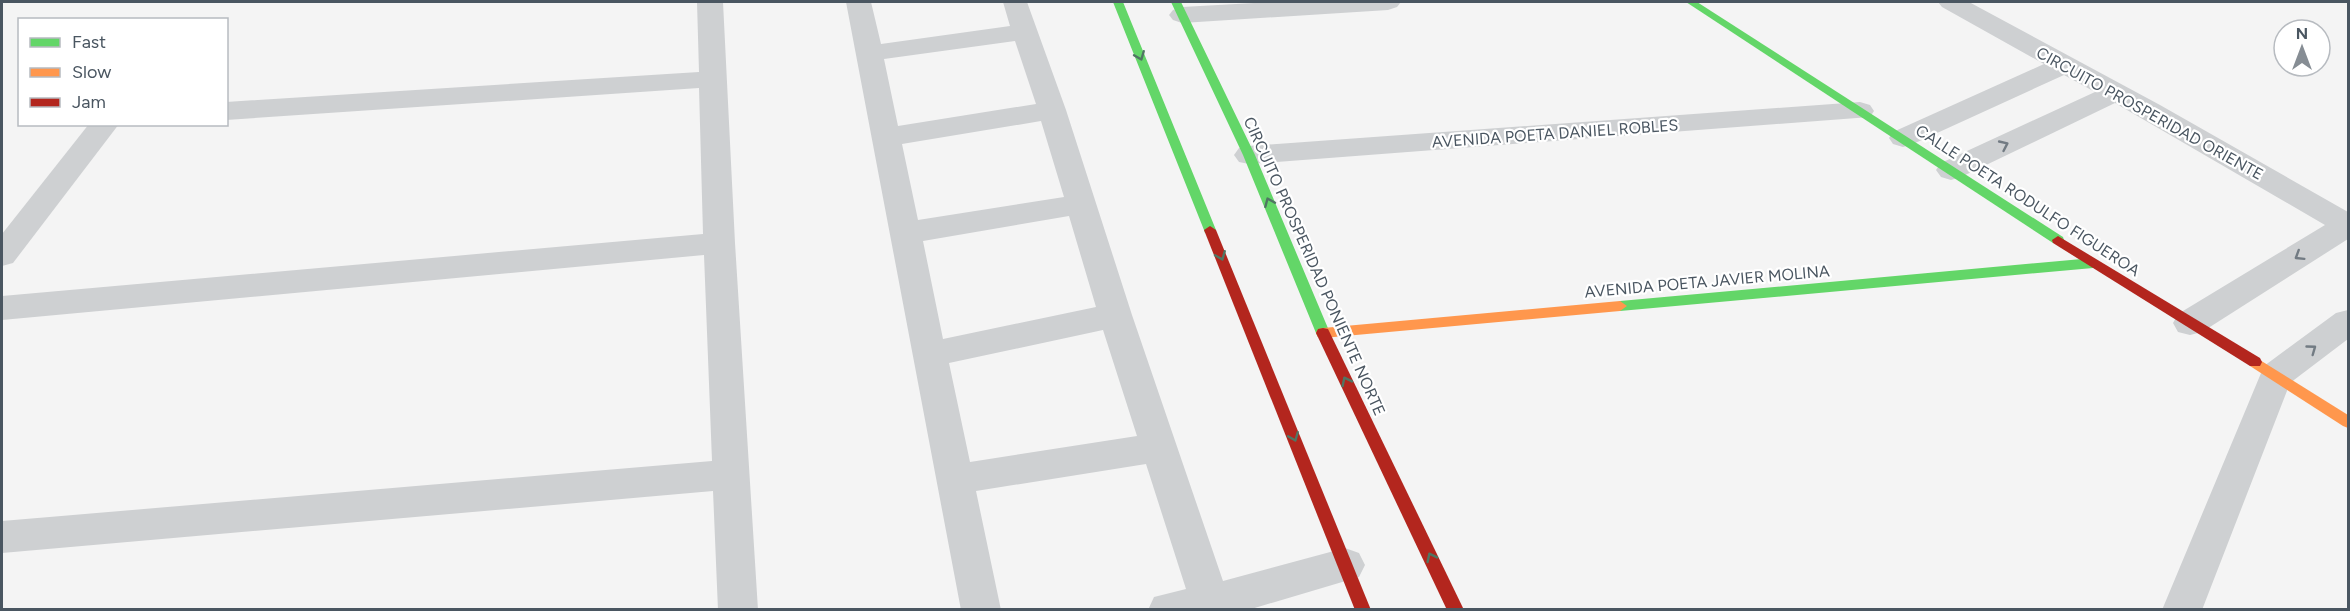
<svg xmlns="http://www.w3.org/2000/svg" width="2350" height="611" font-family="Figtree,sans-serif">
  <style>
    .lines { fill: none; stroke-linecap: round; stroke-linejoin: round }
    .street { fill: #ced0d2; fill-rule: evenodd }
    .fast { fill: #63d668; fill-rule: evenodd }
    .slow { fill: #ff974d; fill-rule: evenodd }
    .jam { fill: #b3261e; fill-rule: evenodd }
    .oneway { stroke: #507663 }
    .oneway2 { stroke: #727b83 }
    .labels { text-anchor: middle; stroke-width: 4.5; stroke-linejoin: round; paint-order: stroke }
    .street-label { font-size: 16px; fill: #4a5661; stroke: #fff }
  </style>
  <rect width="100%" height="100%" fill="#f4f4f4"/>
  <g class="lines">
    <g class="street">
      <polygon points="697,2 723,2 735,243 758,610 718,610 713,491 2,553 2,521 712,461 704,255 2,320 2,296 703,234 699,88 226,120 226,102 699,72"/>
      <path d="M846,2H871L881,44L1010,26L1003,2H1027L1066,110L1132,315L1223,581L1345,548L1359,553L1365,565L1359,577L1248,610H1148L1154,597L1186,589L1146,464L976,491L1001,610H961ZM1015,41L1036,104L898,126L884,59ZM1041,121L1064,197L918,220L902,144ZM1069,216L1096,307L943,339L923,241ZM1103,330L1137,436L970,462L949,363Z"/>
      <polygon points="1273,2 1401,2 1397,7 1388,10 1182,23 1173,20 1169,15 1173,10 1182,7"/>
      <polygon points="1938,2 1969,2 2160,105 2348,212 2348,239 2202,332 2190,335 2178,332 2173,323 2178,314 2325,225 2115,103 1961,177 1951,180 1941,177 1936,170 1941,163 2095,92 2064,75 1913,144 1903,147 1893,144 1889,138 1893,132 2044,64 1942,7"/>
      <polygon points="1860,102 1870,105 1874,111 1870,117 1249,164 1239,162 1234,155 1239,148 1249,146"/>
      <polygon points="89,124 119,124 13,263 2,266 2,234"/>
      <polygon points="2348,310 2348,339 2290,383 2202,610 2162,610 2264,366 2336,313"/>
    </g>
    <g class="fast">
      <polygon points="1113,2 1123,2 1216,230 1215,233 1205,233 1204,230"/>
      <polygon points="1171,2 1181,2 1255,155 1330,333 1328,337 1318,337 1316,333 1243,155"/>
      <polygon points="1686,2 1697,2 2063,237 2064,240 2063,243 2053,243"/>
      <polygon points="2093,258 2100,263 2093,268 1620,311 1613,306 1620,301"/>
    </g>
    <g class="slow">
      <polygon points="1620,301 1627,306 1620,311 1323,338 1318,337 1316,333 1318,329 1323,328"/>
      <polygon points="2255,357 2348,415 2348,428 2343,426 2250,366 2248,362 2250,358"/>
    </g>
    <g class="jam">
      <polygon points="1210,226 1216,230 1371,610 1355,610 1204,230"/>
      <polygon points="2058,236 2260,358 2262,362 2260,366 2250,366 2053,243 2052,240"/>
      <polygon points="1323,328 1328,329 1330,333 1464,610 1447,610 1316,333 1318,329"/>
    </g>
  </g>
  <defs><path id="oneway-chevron" d="M-2-3.5L2.5 0L-2 3.5" fill="none" stroke-width="1.6" stroke-linecap="round" stroke-linejoin="round" transform="scale(1.5)"/></defs>
  <g class="oneway">
    <use href="#oneway-chevron" transform="translate(1140 56) rotate(68)"/>
    <use href="#oneway-chevron" transform="translate(1269 202) rotate(-113)"/>
    <use href="#oneway-chevron" transform="translate(1221 256) rotate(68)"/>
    <use href="#oneway-chevron" transform="translate(1346 381) rotate(-116)"/>
    <use href="#oneway-chevron" transform="translate(1294 437) rotate(68)"/>
    <use href="#oneway-chevron" transform="translate(1431 557) rotate(-116)"/>
  </g>
  <g class="oneway2">
    <use href="#oneway-chevron" transform="translate(2004 145) rotate(-25)"/>
    <use href="#oneway-chevron" transform="translate(2299 256) rotate(148)"/>
    <use href="#oneway-chevron" transform="translate(2312 349) rotate(-36)"/>
  </g>
  <g class="labels">
    <g class="street-label">
      <text transform="translate(2150 113) rotate(29)" y="6">CIRCUITO PROSPERIDAD ORIENTE</text>
      <text transform="translate(1555 133) rotate(-4)" y="6">AVENIDA POETA DANIEL ROBLES</text>
      <text transform="translate(2028 200) rotate(33)" y="6">CALLE POETA RODULFO FIGUEROA</text>
      <text transform="translate(1315 266) rotate(66)" y="6">CIRCUITO PROSPERIDAD PONIENTE NORTE</text>
      <text transform="translate(1707 281) rotate(-5)" y="6">AVENIDA POETA JAVIER MOLINA</text>
    </g>
  </g>
  <rect width="2350" height="611" fill="none" stroke="#4a5661" stroke-width="6"/>
  <rect x="18" y="18" width="210" height="108" fill="#ffffff" stroke="#b7bbc0" stroke-width="1.5"/>
  <rect x="30" y="38" width="30" height="9" fill="#63d668" stroke="#b7bbc0" stroke-width="1.5"/>
  <text x="72" y="48" font-size="18" fill="#4a5661">Fast</text>
  <rect x="30" y="68" width="30" height="9" fill="#ff974d" stroke="#b7bbc0" stroke-width="1.5"/>
  <text x="72" y="78" font-size="18" fill="#4a5661">Slow</text>
  <rect x="30" y="98" width="30" height="9" fill="#b3261e" stroke="#b7bbc0" stroke-width="1.5"/>
  <text x="72" y="108" font-size="18" fill="#4a5661">Jam</text>
  <g transform="translate(2302 48)"><circle r="28" fill="#ffffff" stroke="#b7bbc0" stroke-width="1.5"/>
  <path d="M0-4.5L10 22L0 15L-10 22Z" fill="#868d94"/>
  <text y="-9" font-size="16" font-weight="bold" text-anchor="middle" fill="#4a5661">N</text>
  </g>
</svg>
